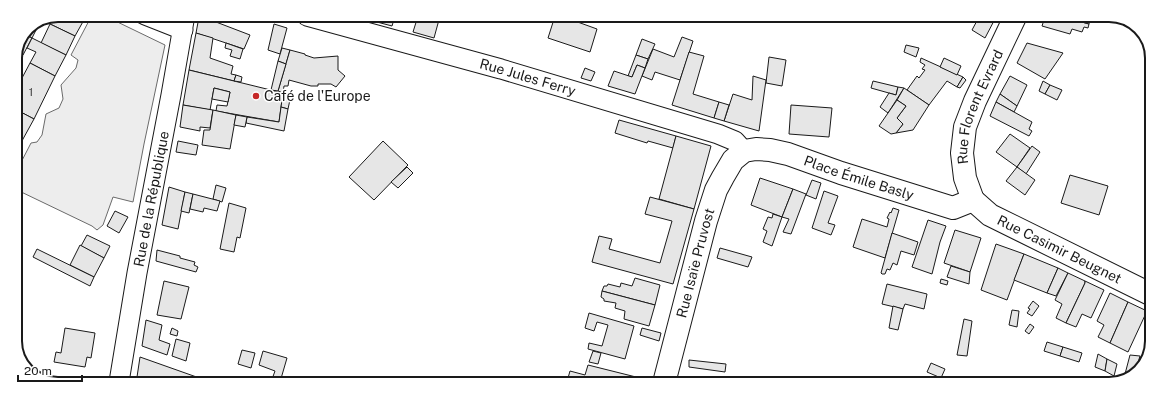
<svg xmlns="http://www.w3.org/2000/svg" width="1167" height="399" font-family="'Public Sans',sans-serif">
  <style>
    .built { fill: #ededed; stroke: #6a6a6a }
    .building { fill: #e6e6e6; stroke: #1a1a1a }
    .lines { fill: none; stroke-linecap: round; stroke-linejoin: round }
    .street-casing { stroke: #1a1a1a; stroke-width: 21 }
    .secondary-casing { stroke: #1a1a1a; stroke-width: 24 }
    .street { stroke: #fff; stroke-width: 19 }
    .secondary { stroke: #fff; stroke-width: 22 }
    .poi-dot { fill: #c62828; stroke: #fff; stroke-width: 1.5 }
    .labels { text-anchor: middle; stroke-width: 3; stroke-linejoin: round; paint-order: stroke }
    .number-label { font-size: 12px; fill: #4d4d4d }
    .street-label { font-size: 14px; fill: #1a1a1a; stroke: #fff }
    .poi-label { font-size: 14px; fill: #1a1a1a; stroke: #fff; text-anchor: start }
    .rim { fill: none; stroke: #1a1a1a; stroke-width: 2 }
  </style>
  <rect width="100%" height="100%" fill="#fff"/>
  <polygon class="built" points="92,15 103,15 165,45 144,144 133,202 113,197 103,225 97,230 92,226 15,189 15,174 31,143 37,142 42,135 46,114 59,108 63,99 61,85 76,68 78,60 71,55"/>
  <g class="building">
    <polygon points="58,15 79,15 85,18 75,36 50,24 54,17"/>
    <polygon points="202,15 217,15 216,22 250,35 244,49 196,33 199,17"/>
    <polygon points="363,16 395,16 392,26 362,18"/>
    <polygon points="406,16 418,16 416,20 406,17"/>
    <polygon points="418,16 440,16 434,38 413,32"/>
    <polygon points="459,16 473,16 467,22"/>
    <polygon points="475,16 484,16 480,20"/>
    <polygon points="555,16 561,16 597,29 590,52 548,38"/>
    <polygon points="979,17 996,17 985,38 972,30"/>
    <polygon points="1045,17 1064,17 1089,24 1088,28 1084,27 1082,32 1072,29 1070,34 1042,26"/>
    <polygon points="1064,17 1087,17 1086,19 1090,20 1089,24"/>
    <polygon points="50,24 75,36 66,55 41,43"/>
    <polygon points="274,24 287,28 280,54 268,50"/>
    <polygon points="28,27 29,27 36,30 32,38 24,34"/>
    <polygon points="196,33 213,38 210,58 233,66 231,74 236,75 234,81 189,70"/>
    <polygon points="24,34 32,38 23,55 18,52 16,56 15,55"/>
    <polygon points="682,37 693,41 680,80 655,72 652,80 642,76 653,49 674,57"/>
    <polygon points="32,38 66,55 55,76 30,63 36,52 27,48"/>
    <polygon points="642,39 655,44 648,59 636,55"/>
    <polygon points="226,43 243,49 240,59 230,56 232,50 225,48"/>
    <polygon points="1027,43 1063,53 1045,79 1017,63"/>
    <polygon points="906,45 919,48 916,57 904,52"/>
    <polygon points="282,48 290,50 286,64 278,61"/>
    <polygon points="290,50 305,54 305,55 314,58 338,56 338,70 345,76 336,87 331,84 318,84 318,86 311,86 289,80 288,86 284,86 283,93 278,91"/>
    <polygon points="689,52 704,56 693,94 719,102 714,118 672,105"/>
    <polygon points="636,55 648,59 645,68 637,65 632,77 628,76"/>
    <polygon points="769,57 786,60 782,86 766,83"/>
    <polygon points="921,58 963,77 957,87 947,81 929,105 907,90 917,76 919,78 925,70 922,69 925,65 920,62"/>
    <polygon points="944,58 961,66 957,75 940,67"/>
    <polygon points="278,61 286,64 278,91 271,90"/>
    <polygon points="30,63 55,76 34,119 15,109 16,91 15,75 22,78"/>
    <polygon points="637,65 645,68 635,94 608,86 614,71 632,77"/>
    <polygon points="585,68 595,72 591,81 581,78"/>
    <polygon points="189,70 283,93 279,122 216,111 217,105 227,106 230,92 214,88 210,110 183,105"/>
    <polygon points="236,75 242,77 241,82 234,81"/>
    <polygon points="753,76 766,80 759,131 724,121 733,94 752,100"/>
    <polygon points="1010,76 1027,85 1017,106 1000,94"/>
    <polygon points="963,77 966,80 960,88 957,87"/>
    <polygon points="873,81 898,87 896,95 871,88"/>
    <polygon points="1043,81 1050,85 1045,94 1039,91"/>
    <polygon points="1050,85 1062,90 1057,100 1045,94"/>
    <polygon points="898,87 904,88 888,113 880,107 889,93 896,95"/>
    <polygon points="214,88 230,92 228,102 212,99"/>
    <polygon points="904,88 929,105 913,130 896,133 903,124 897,118 906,106 897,100"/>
    <polygon points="283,93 291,95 288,109 281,107"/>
    <polygon points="1000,94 1017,106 1014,112 996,102"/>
    <polygon points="897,100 906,106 897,118 903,124 896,133 891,134 879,126"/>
    <polygon points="719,102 729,105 724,121 714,118"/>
    <polygon points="996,102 1032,122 1029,129 1032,131 1029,136 990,116"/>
    <polygon points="183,105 213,110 210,128 200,127 200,131 180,127"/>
    <polygon points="791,105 832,108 829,137 789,134"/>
    <polygon points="281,107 288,109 284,131 246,123 247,117 279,122"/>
    <polygon points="15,109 34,119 23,139 15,135"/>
    <polygon points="213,110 236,115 230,149 202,145 204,130 210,130"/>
    <polygon points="236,115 247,117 245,127 234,125"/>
    <polygon points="619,120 676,136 673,148 648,141 647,143 615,133"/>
    <polygon points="1010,134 1030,148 1017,167 996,152"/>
    <polygon points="15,135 23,139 15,155"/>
    <polygon points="676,136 711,146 694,209 659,199"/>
    <polygon points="178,141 198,145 196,155 176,152"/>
    <polygon points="383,141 408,165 374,200 349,177"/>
    <polygon points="1032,146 1040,152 1026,174 1017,167"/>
    <polygon points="407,167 413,173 398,188 391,182"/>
    <polygon points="1017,167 1035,180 1025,195 1006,181"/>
    <polygon points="1070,175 1108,186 1099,215 1061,203"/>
    <polygon points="760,178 793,189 782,217 751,205"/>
    <polygon points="812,180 821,183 816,199 806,195"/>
    <polygon points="216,185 226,188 222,202 213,199"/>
    <polygon points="169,187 185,192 178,229 162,225"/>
    <polygon points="793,189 806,194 791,234 783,232 789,219 782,217"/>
    <polygon points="824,191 838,196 828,223 835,225 831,235 812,228"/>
    <polygon points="185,192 193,194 189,213 181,211"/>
    <polygon points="193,194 220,201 217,211 204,208 203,212 190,209"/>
    <polygon points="650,197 694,209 673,284 592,262 599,236 612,239 609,249 660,263 672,221 645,214"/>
    <polygon points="229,203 246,208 240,238 237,237 234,252 220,249"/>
    <polygon points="893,208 899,210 885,258 853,247 862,219 887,227 889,219 887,218 890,212 891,213"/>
    <polygon points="115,211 128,217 119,233 107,226"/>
    <polygon points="773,214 782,217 772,246 763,242 767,231 763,229 768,217 772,218"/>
    <polygon points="928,220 946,226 940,242 932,274 912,267"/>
    <polygon points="955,230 981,238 970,272 944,263"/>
    <polygon points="892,233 918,242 914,255 901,251 897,265 893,263 890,270 887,269 885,274 882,274 881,273"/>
    <polygon points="87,235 110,246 104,258 81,246"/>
    <polygon points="996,244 1024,254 1007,300 981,290"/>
    <polygon points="80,245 104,258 94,277 70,265"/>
    <polygon points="720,248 752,257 748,267 717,258"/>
    <polygon points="37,249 94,277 90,286 33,257"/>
    <polygon points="157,250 180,256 180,258 195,262 194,265 198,267 196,272 156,261"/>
    <polygon points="1151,250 1150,260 1147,258"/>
    <polygon points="1024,254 1058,268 1047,293 1014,280"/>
    <polygon points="951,266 970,272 969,284 947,277"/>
    <polygon points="1058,268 1068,273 1056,296 1047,293"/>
    <polygon points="1068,273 1085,281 1085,283 1066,323 1056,318 1062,304 1055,300"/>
    <polygon points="635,278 660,285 655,305 602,291 604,286 607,286 608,284 620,287 621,283 632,286"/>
    <polygon points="941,279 948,281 947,285 940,283"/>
    <polygon points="164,281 189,287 181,319 157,315"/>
    <polygon points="1085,281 1104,290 1091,318 1082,314 1076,327 1066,323 1085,283"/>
    <polygon points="887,284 927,294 924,309 905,304 903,309 882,304"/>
    <polygon points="602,291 655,305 649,326 624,319 625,311 615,308 616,303 604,301 604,299 601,297"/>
    <polygon points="1110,293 1128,302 1110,343 1098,337 1104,325 1097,321"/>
    <polygon points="1033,301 1039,306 1032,316 1027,313 1030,309 1028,308"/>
    <polygon points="1128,302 1147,311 1128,352 1110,343"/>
    <polygon points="893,306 903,309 898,330 889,328"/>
    <polygon points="1012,310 1019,311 1017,327 1009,325"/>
    <polygon points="589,313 634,326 625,359 588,349 589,343 602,346 608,325 597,322 594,331 585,328"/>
    <polygon points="964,319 972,321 967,356 957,355"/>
    <polygon points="146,320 162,325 159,340 170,344 167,355 142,346"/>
    <polygon points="1030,324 1034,327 1029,334 1025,331"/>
    <polygon points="65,328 95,333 91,358 87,357 85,367 54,362 56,352 61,353"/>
    <polygon points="172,328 178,331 177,336 170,334"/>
    <polygon points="642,328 661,333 659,341 640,335"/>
    <polygon points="176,339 190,343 186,361 172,356"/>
    <polygon points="1047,342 1063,347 1060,356 1044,351"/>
    <polygon points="1063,347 1082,353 1079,362 1060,356"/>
    <polygon points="242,350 255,353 251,368 238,364"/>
    <polygon points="263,351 287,358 280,382 271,382 275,371 259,365"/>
    <polygon points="593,351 601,353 598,364 589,362"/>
    <polygon points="1098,354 1107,359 1105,371 1095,367"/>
    <polygon points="1130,355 1140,356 1134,376 1125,374"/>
    <polygon points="140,357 205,380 205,382 152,382 137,377"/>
    <polygon points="1107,359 1117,364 1114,376 1105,371"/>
    <polygon points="689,360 726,364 725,372 689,367"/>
    <polygon points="931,363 945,369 941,378 927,372"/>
    <polygon points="588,365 648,380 648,383 586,383 568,378 570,371 585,375"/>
  </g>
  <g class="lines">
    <g class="street-casing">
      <g id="street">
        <polyline points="145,15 183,30"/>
        <path id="s1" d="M307,16L501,69L718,134L735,141L744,151"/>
        <path id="s2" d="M119,382L137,273L171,95L185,15"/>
      </g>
    </g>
    <g class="secondary-casing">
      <g id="secondary">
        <path id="s3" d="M973,200L990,215L1150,294"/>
        <path id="s4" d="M973,200L965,178L962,153L965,127L975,101L1015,17"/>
        <path id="s5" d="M664,383L706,221L716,190L723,177L733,160L744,151L756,149L770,150L788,154L841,173L953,208L973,200"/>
      </g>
    </g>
    <use href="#street" class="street"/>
    <use href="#secondary" class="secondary"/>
  </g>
  <circle class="poi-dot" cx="256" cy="96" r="4"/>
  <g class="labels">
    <g class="number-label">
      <text x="31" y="96">1</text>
    </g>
    <g class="street-label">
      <text dy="5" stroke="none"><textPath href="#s1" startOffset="229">Rue Jules Ferry</textPath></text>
      <text dy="5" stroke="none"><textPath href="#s4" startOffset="98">Rue Florent Evrard</textPath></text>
      <text dy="5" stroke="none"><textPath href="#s5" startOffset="368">Place Émile Basly</textPath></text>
      <text dy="5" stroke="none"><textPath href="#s2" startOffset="186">Rue de la République</textPath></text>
      <text dy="5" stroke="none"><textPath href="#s3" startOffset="100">Rue Casimir Beugnet</textPath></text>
      <text dy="5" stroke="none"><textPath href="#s5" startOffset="124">Rue Isaïe Pruvost</textPath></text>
    </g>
    <g class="poi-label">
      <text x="264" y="101">Café de l'Europe</text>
    </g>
  </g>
  <path d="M0 0H1167V399H0ZM58 22H1109A36 36 0 0 1 1145 58V341A36 36 0 0 1 1109 377H58A36 36 0 0 1 22 341V58A36 36 0 0 1 58 22Z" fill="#fff" fill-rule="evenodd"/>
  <path class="rim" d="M58 22H1109A36 36 0 0 1 1145 58V341A36 36 0 0 1 1109 377H58A36 36 0 0 1 22 341V58A36 36 0 0 1 58 22Z"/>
  <path d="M18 375v6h64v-6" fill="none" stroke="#1a1a1a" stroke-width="2"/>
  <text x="24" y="375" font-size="12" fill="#1a1a1a" stroke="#ffffff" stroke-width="3" paint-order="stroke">20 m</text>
</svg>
